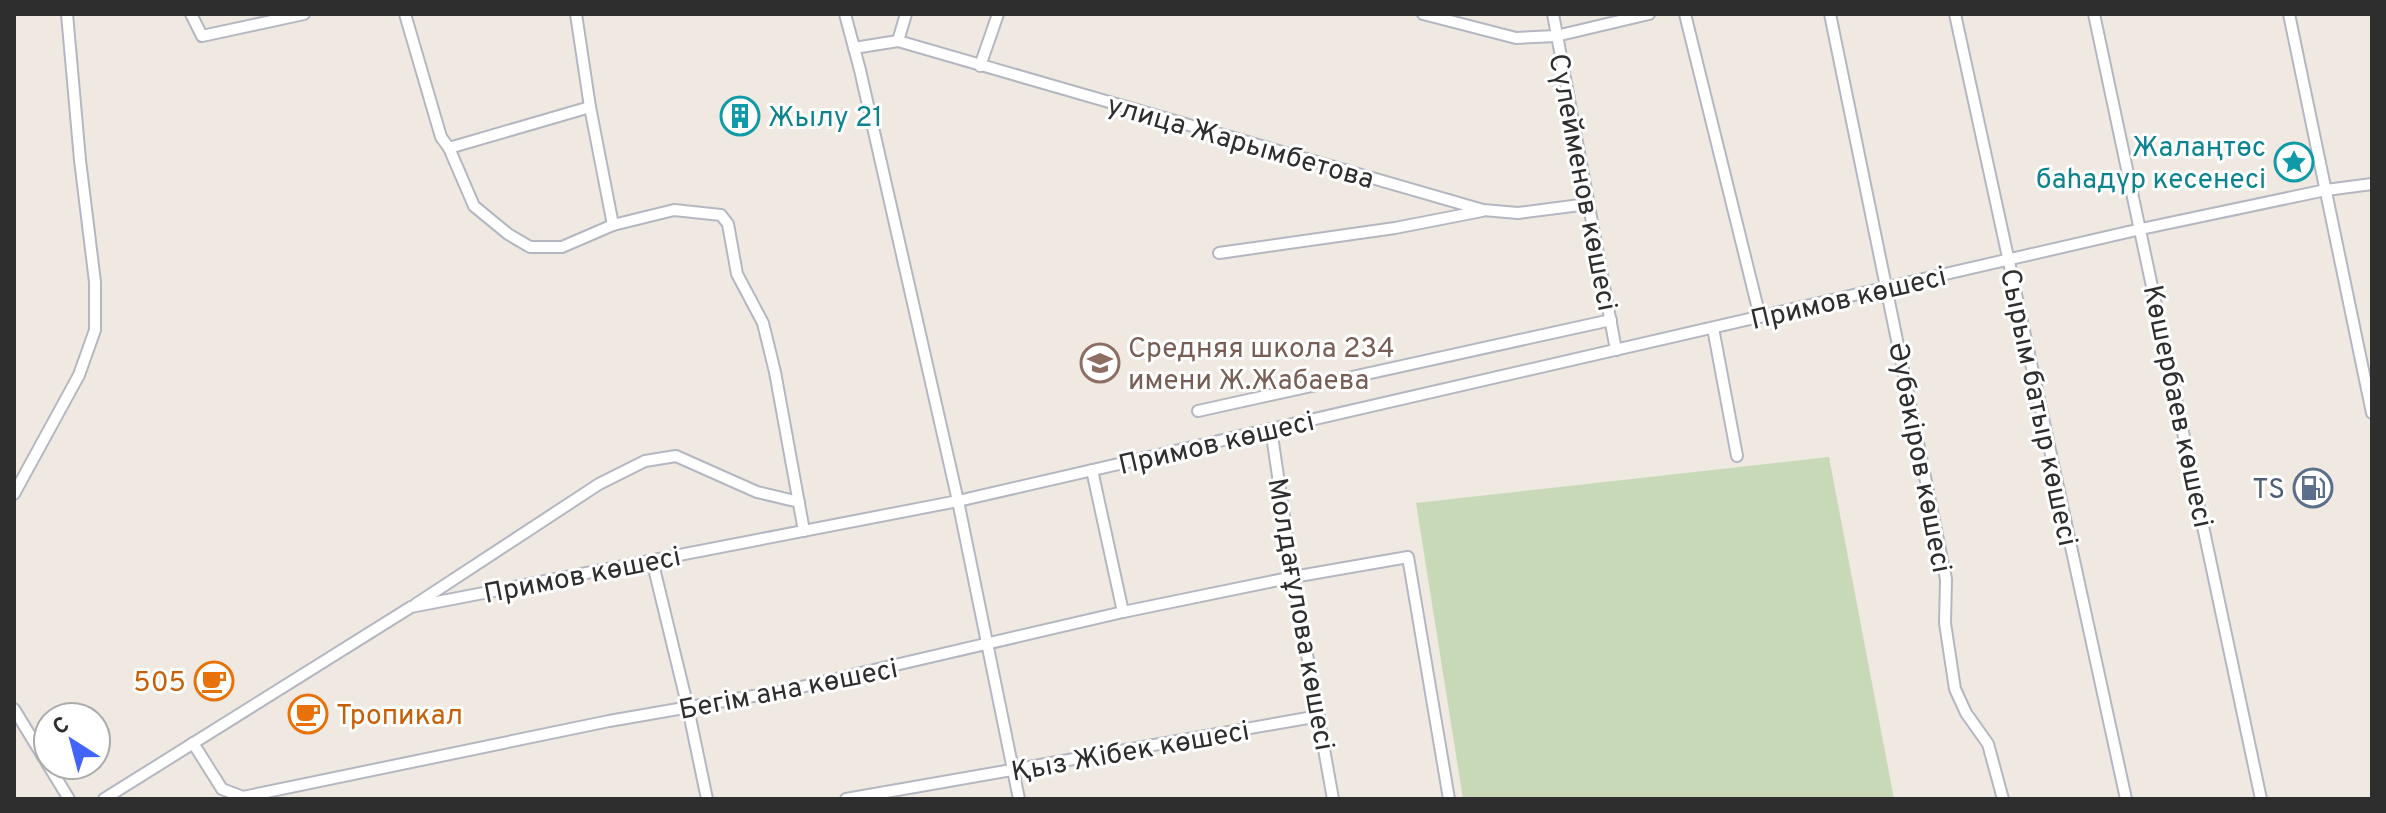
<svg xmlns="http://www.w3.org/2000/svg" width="2386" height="813" font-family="Overpass,sans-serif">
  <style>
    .cemetery { fill: #c8d9b8 }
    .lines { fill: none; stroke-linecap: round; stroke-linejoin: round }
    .minor-casing { stroke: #b4b7c1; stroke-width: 14 }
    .minor { stroke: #fff; stroke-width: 10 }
    .labels { text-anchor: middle; stroke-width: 6; stroke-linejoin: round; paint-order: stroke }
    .culture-label { font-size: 28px; fill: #0d838f; stroke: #fff; text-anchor: start }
    .street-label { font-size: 28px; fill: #2e2e2e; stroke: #fff }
    .education-label { font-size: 28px; fill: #785e54; stroke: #fff; text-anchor: start }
    .service-label { font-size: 28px; fill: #4e5e75; stroke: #fff; text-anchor: end }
    .food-label { font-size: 28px; fill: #c56008; stroke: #fff; text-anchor: end }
  </style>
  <rect width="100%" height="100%" fill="#efe9e1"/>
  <polygon class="cemetery" points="1829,457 1894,799 1463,799 1416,503"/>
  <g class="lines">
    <g class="minor-casing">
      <g id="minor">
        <polyline points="191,14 202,36 304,14"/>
        <polyline points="405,14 441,137 449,148 590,107"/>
        <polyline points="576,14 590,107 613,225 674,210 721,215 728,224 737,274 763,323 775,372 804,531"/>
        <polyline points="845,14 860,70 958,501 1019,799"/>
        <polyline points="1423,14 1516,38 1556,36 1649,14"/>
        <polyline points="1553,14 1616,350"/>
        <polyline points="1685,14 1760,317"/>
        <polyline points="1830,14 1946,579 1945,623 1955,689 1966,713 1988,744 2003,799"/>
        <polyline points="1955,14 2126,799"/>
        <polyline points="2094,14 2261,799"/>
        <polyline points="2289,14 2372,413"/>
        <polyline points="898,41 1483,210 1518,213 1588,204"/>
        <polyline points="854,48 898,41 906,14"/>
        <polyline points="980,66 998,14"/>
        <polyline points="449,148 474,206 508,234 530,247 562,247 613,225"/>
        <polyline points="1219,253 1395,228 1482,211"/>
        <polyline points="1713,328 1737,456"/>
        <polyline points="1198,411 1611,320"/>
        <polyline points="1271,429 1293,577 1333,799"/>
        <polyline points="1092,470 1123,612"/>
        <polyline points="14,494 79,375 95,330 95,282 80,160 67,14"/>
        <polyline points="652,560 688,708 707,799"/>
        <polyline points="416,604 599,484 645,461 676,456 757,492 799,502"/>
        <polyline points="14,709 69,799"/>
        <polyline points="193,743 222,789 243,797 609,721 788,690 1123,612 1293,577 1408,557 1449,799"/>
        <polyline points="104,799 411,607 958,501 2141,229 2326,190 2372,184"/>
        <polyline points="846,799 1319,716"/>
      </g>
    </g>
    <use href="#minor" class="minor"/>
  </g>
  <defs>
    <g id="building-ring" transform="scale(2)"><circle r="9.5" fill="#fff" stroke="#0f9aa8" stroke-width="1.5"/><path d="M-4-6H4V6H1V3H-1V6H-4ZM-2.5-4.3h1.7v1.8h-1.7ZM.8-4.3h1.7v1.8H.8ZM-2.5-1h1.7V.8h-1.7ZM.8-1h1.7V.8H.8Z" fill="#0f9aa8"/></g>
    <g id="sight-ring" transform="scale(2)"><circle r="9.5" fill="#fff" stroke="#0f9aa8" stroke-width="1.5"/><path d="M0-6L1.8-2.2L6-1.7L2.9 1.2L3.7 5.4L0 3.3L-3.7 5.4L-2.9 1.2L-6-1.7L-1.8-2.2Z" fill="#0f9aa8"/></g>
    <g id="school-ring" transform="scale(2)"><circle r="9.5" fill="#fff" stroke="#8d6e63" stroke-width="1.5"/><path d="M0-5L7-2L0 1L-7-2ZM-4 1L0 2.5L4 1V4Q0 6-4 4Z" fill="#8d6e63"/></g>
    <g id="fuel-ring" transform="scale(2)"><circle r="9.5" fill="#fff" stroke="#5c6f8a" stroke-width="1.5"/><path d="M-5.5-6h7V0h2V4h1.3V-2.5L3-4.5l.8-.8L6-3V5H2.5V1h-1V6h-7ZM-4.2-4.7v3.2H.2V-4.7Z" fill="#5c6f8a"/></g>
    <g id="cafe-ring" transform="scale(2)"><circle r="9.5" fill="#fff" stroke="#e8710a" stroke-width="1.5"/><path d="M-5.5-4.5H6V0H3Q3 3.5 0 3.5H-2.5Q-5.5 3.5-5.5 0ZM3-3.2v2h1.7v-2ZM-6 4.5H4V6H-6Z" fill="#e8710a"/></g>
  </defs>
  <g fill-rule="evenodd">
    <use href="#building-ring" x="740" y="116"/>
    <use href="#sight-ring" x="2294" y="162"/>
    <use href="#school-ring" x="1100" y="363"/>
    <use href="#fuel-ring" x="2313" y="488"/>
    <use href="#cafe-ring" x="214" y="681"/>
    <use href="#cafe-ring" x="308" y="714"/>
  </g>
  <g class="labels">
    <g class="culture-label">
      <text x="768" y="126">Жылу 21</text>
      <text x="2266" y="156" text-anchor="end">Жалаңтөс<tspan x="2266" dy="32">баһадүр кесенесі</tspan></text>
    </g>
    <g class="street-label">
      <text transform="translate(1241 141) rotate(16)" y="10">улица Жарымбетова</text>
      <text transform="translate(1584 182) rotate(79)" y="10">Сүлейменов көшесі</text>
      <text transform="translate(1848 297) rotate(-13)" y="10">Примов көшесі</text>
      <text transform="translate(2179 406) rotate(78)" y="10">Көшербаев көшесі</text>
      <text transform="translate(2040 407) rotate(78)" y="10">Сырым батыр көшесі</text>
      <text transform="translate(1216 442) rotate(-13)" y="10">Примов көшесі</text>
      <text transform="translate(1921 457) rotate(79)" y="10">Әубәкіров көшесі</text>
      <text transform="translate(582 574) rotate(-11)" y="10">Примов көшесі</text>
      <text transform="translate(1302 614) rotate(80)" y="10">Молдағұлова көшесі</text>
      <text transform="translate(788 688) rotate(-11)" y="10">Бегім ана көшесі</text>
      <text transform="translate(1130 750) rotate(-10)" y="10">Қыз Жібек көшесі</text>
    </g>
    <g class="education-label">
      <text x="1128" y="357">Средняя школа 234<tspan x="1128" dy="32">имени Ж.Жабаева</tspan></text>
    </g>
    <g class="service-label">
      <text x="2285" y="498">TS</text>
    </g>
    <g class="food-label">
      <text x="186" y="691">505</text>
      <text x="336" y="724" text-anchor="start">Тропикал</text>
    </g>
  </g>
  <rect width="2386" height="813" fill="none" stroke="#2e2e2e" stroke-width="32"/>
  <g transform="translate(72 741) rotate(324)"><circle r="38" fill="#ffffff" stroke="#ababab" stroke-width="2"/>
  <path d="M0-6L14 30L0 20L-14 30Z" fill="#4264fb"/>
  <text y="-12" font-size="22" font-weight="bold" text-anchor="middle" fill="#2e2e2e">С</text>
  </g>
</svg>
